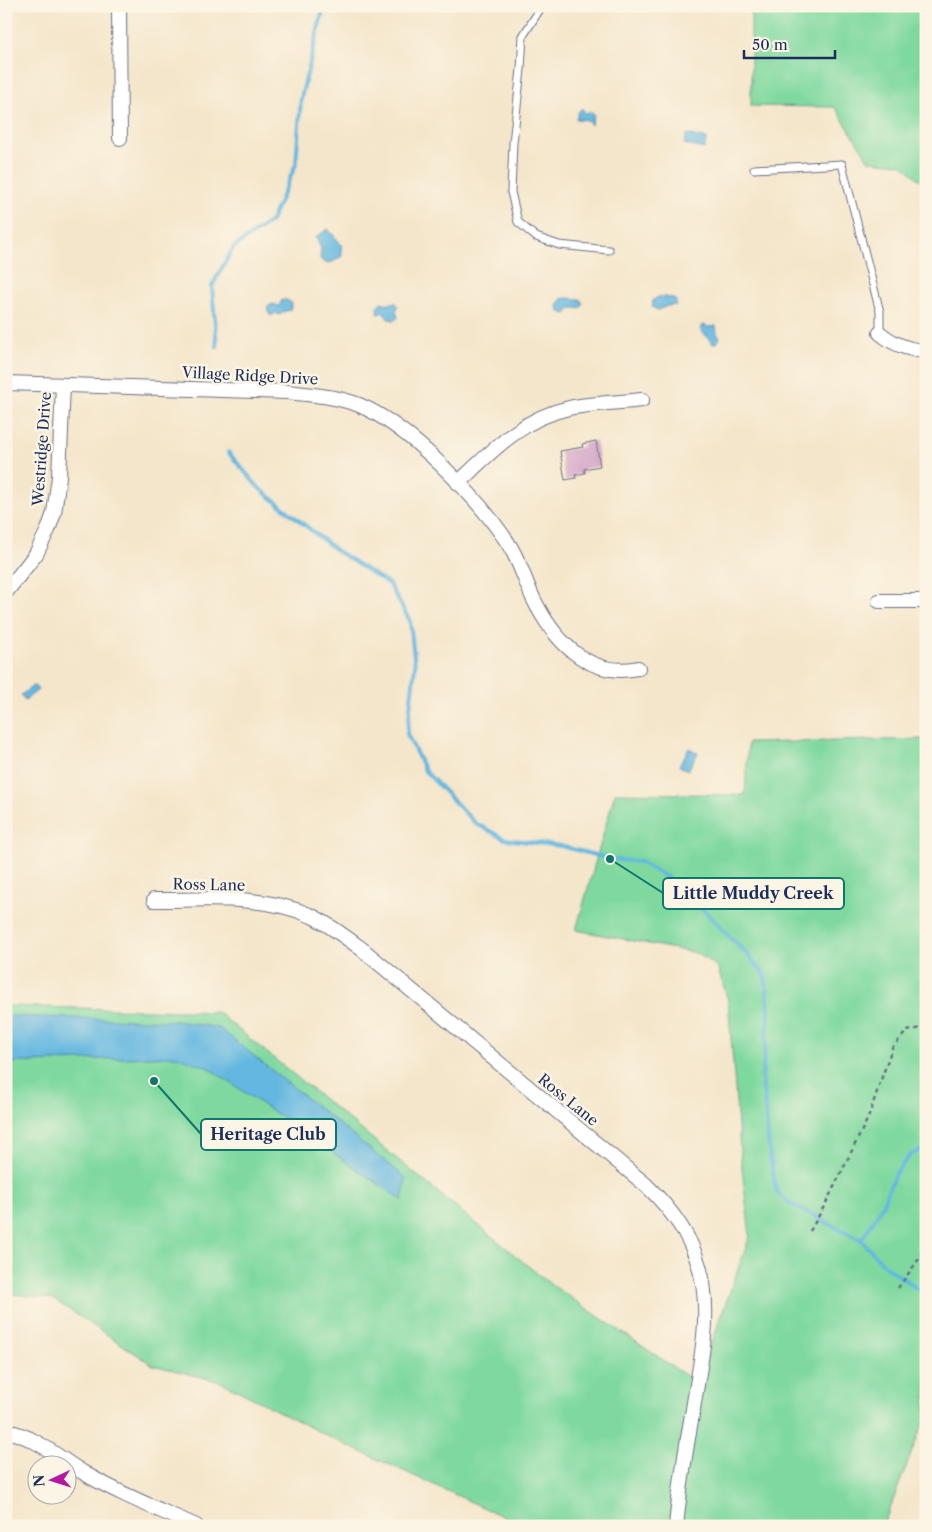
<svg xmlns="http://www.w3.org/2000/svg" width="932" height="1532" font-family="'Libre Caslon Text',serif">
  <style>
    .green { fill: #7fd99f; stroke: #4d847e }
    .water { fill: #64b7e0; stroke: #40739f }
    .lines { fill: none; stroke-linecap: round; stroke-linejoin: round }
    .stream { stroke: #64b7e0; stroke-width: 4 }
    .building { fill: #d3a5c8 }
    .lane-casing { stroke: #676f84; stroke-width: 9 }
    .street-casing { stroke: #676f84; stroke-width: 16 }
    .path { stroke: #676f84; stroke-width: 2.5; stroke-dasharray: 4 4; stroke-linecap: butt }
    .lane { stroke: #fff; stroke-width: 7 }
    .street { stroke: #fff; stroke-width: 14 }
    .labels { text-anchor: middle; stroke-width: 5; stroke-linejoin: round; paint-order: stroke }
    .street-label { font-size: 15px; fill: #1b2f5e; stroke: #fcf5e5 }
    .leader { fill: none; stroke: #0f766e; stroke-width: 2 }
    .callout-dot { fill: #0f766e; stroke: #fcf5e5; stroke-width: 2 }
    .callout { fill: #fcf5e5; stroke: #0f766e; stroke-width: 2 }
    .callout-label { font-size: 16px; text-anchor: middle; font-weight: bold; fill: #1b2f5e }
  </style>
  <rect width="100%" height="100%" fill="#fcf5e5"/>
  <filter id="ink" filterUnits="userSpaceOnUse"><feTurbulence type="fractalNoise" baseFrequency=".02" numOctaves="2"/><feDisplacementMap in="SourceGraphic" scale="10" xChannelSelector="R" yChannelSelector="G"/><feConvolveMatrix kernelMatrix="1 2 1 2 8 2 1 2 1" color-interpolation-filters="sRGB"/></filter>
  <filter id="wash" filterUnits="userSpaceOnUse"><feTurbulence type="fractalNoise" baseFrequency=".0096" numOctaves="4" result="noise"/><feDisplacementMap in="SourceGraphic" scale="20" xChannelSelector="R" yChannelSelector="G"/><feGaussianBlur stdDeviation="1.12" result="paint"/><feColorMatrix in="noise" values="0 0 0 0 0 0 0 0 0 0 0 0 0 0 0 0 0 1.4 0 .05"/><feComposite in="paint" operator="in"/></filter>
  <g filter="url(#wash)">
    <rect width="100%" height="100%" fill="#f4e6cb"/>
    <g class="green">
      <polygon points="751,6 926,6 926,186 902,164 869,161 835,107 751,106"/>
      <polygon points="926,739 926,1419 920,1431 883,1526 524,1526 331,1438 221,1382 153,1365 53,1299 6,1293 6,1006 217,1012 549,1283 697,1383 750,1236 740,1151 728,1000 717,966 696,953 576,930 615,793 745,795 748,743"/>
    </g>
    <g class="water">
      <polygon points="582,108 585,113 589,112 594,114 591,125 585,119 581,120 576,119 578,112"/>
      <polygon points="687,134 707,139 704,149 684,144"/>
      <polygon points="328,229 341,244 342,256 333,262 325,263 320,259 321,249 316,237"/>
      <polygon points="658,297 667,297 676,300 676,305 667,306 658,310 652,307 653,300"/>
      <path d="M566,298L580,299L583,304L580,309C573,307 570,308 566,314L560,312L558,306L561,299Z"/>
      <polygon points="282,300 287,300 292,303 290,310 283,312 280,315 275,313 271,316 268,312 268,306 273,304 279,306"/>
      <polygon points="381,302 389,304 395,302 398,306 396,311 398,318 394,320 388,319 384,312 378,314 377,307"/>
      <path d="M703,325L709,327L716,326L717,333L720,338L717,343H712C709,337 704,335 700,329Z"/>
      <polygon points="34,685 38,690 25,700 21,695"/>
      <polygon points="689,748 698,753 688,770 679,766"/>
      <polygon points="6,1016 175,1021 219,1028 406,1178 402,1200 209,1068 176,1056 6,1063"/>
    </g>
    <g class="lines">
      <g class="stream">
        <polyline points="217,347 212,286 233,248 271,221 296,164 301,98 324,6"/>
        <polyline points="228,452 259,488 337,551 389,584 410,621 415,666 407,734 425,771 475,823 505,839 561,846 610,859 640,862 677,883 745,952 765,975 769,1012 762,1076 770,1157 777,1193 791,1204 861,1240 884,1265 926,1295"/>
        <polyline points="861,1240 880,1210 895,1174 910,1155 926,1148"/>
      </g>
    </g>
    <g id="blocks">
      <polygon class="building" points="596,441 600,466 584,469 585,473 575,475 576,478 565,480 560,451 583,447 582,444"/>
    </g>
  </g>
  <g filter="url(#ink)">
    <use href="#blocks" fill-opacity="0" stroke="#676f84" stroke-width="1"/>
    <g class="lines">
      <g class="lane-casing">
        <g id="lane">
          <polyline points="542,6 523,36 521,69 513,143 511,192 518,222 536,237 559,245 609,250"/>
          <polyline points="754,169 842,164 880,312 880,333"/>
        </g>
      </g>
      <g class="street-casing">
        <g id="street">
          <polyline points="119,6 120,138"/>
          <path d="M880,333C893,344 907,350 926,351"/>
          <path d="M6,383L288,392C312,395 336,396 359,405C408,425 476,496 506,540C519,558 524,579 533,598C553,639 588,679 638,668"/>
          <path d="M458,483C491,452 522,418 569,408C593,403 617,403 642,400"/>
          <polyline points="6,592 36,554 48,530 54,513 59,477 63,385"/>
          <polyline points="879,601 926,601"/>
          <path d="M154,900C206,900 263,894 312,916C330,925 347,938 363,950L646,1185C670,1208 690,1234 699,1266C713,1313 700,1363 693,1409C686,1448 680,1487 676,1526"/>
          <path d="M6,1431C35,1436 60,1459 84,1473C119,1494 158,1509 196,1526"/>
        </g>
      </g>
      <g class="path">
        <polyline points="810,1231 826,1203 868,1118 892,1048 907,1031 926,1027"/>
        <polyline points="898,1288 926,1249"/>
      </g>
      <use href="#lane" class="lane"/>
      <use href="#street" class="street"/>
    </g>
  </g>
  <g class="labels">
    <g class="street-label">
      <text transform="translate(250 376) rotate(3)" y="5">Village Ridge Drive</text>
      <text transform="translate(42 449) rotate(-86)" y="5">Westridge Drive</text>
      <text transform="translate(209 885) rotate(1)" y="5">Ross Lane</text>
      <text transform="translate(568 1100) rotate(39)" y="5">Ross Lane</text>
    </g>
  </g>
  <path class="leader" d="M610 859L663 893M154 1081L201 1134"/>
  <g class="callout-dot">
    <circle cx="610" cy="859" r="5"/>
    <circle cx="154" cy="1081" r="5"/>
  </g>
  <g class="callout">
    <rect x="663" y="878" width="181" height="31" rx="5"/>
    <rect x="201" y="1119" width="135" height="31" rx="5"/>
  </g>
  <g class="callout-label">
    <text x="753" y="899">Little Muddy Creek</text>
    <text x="268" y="1140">Heritage Club</text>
  </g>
  <rect width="932" height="1532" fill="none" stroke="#fcf5e5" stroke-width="25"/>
  <g transform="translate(52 1480) rotate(266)"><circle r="24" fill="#fcf5e5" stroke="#a2a6af"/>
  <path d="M0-4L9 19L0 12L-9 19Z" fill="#b5179e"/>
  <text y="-8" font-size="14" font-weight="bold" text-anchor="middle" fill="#1b2f5e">N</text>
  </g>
  <path d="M744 50v8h91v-8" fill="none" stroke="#1b2f5e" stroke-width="2.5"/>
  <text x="752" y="50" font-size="15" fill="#1b2f5e" stroke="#fcf5e5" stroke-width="4" paint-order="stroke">50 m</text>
</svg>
